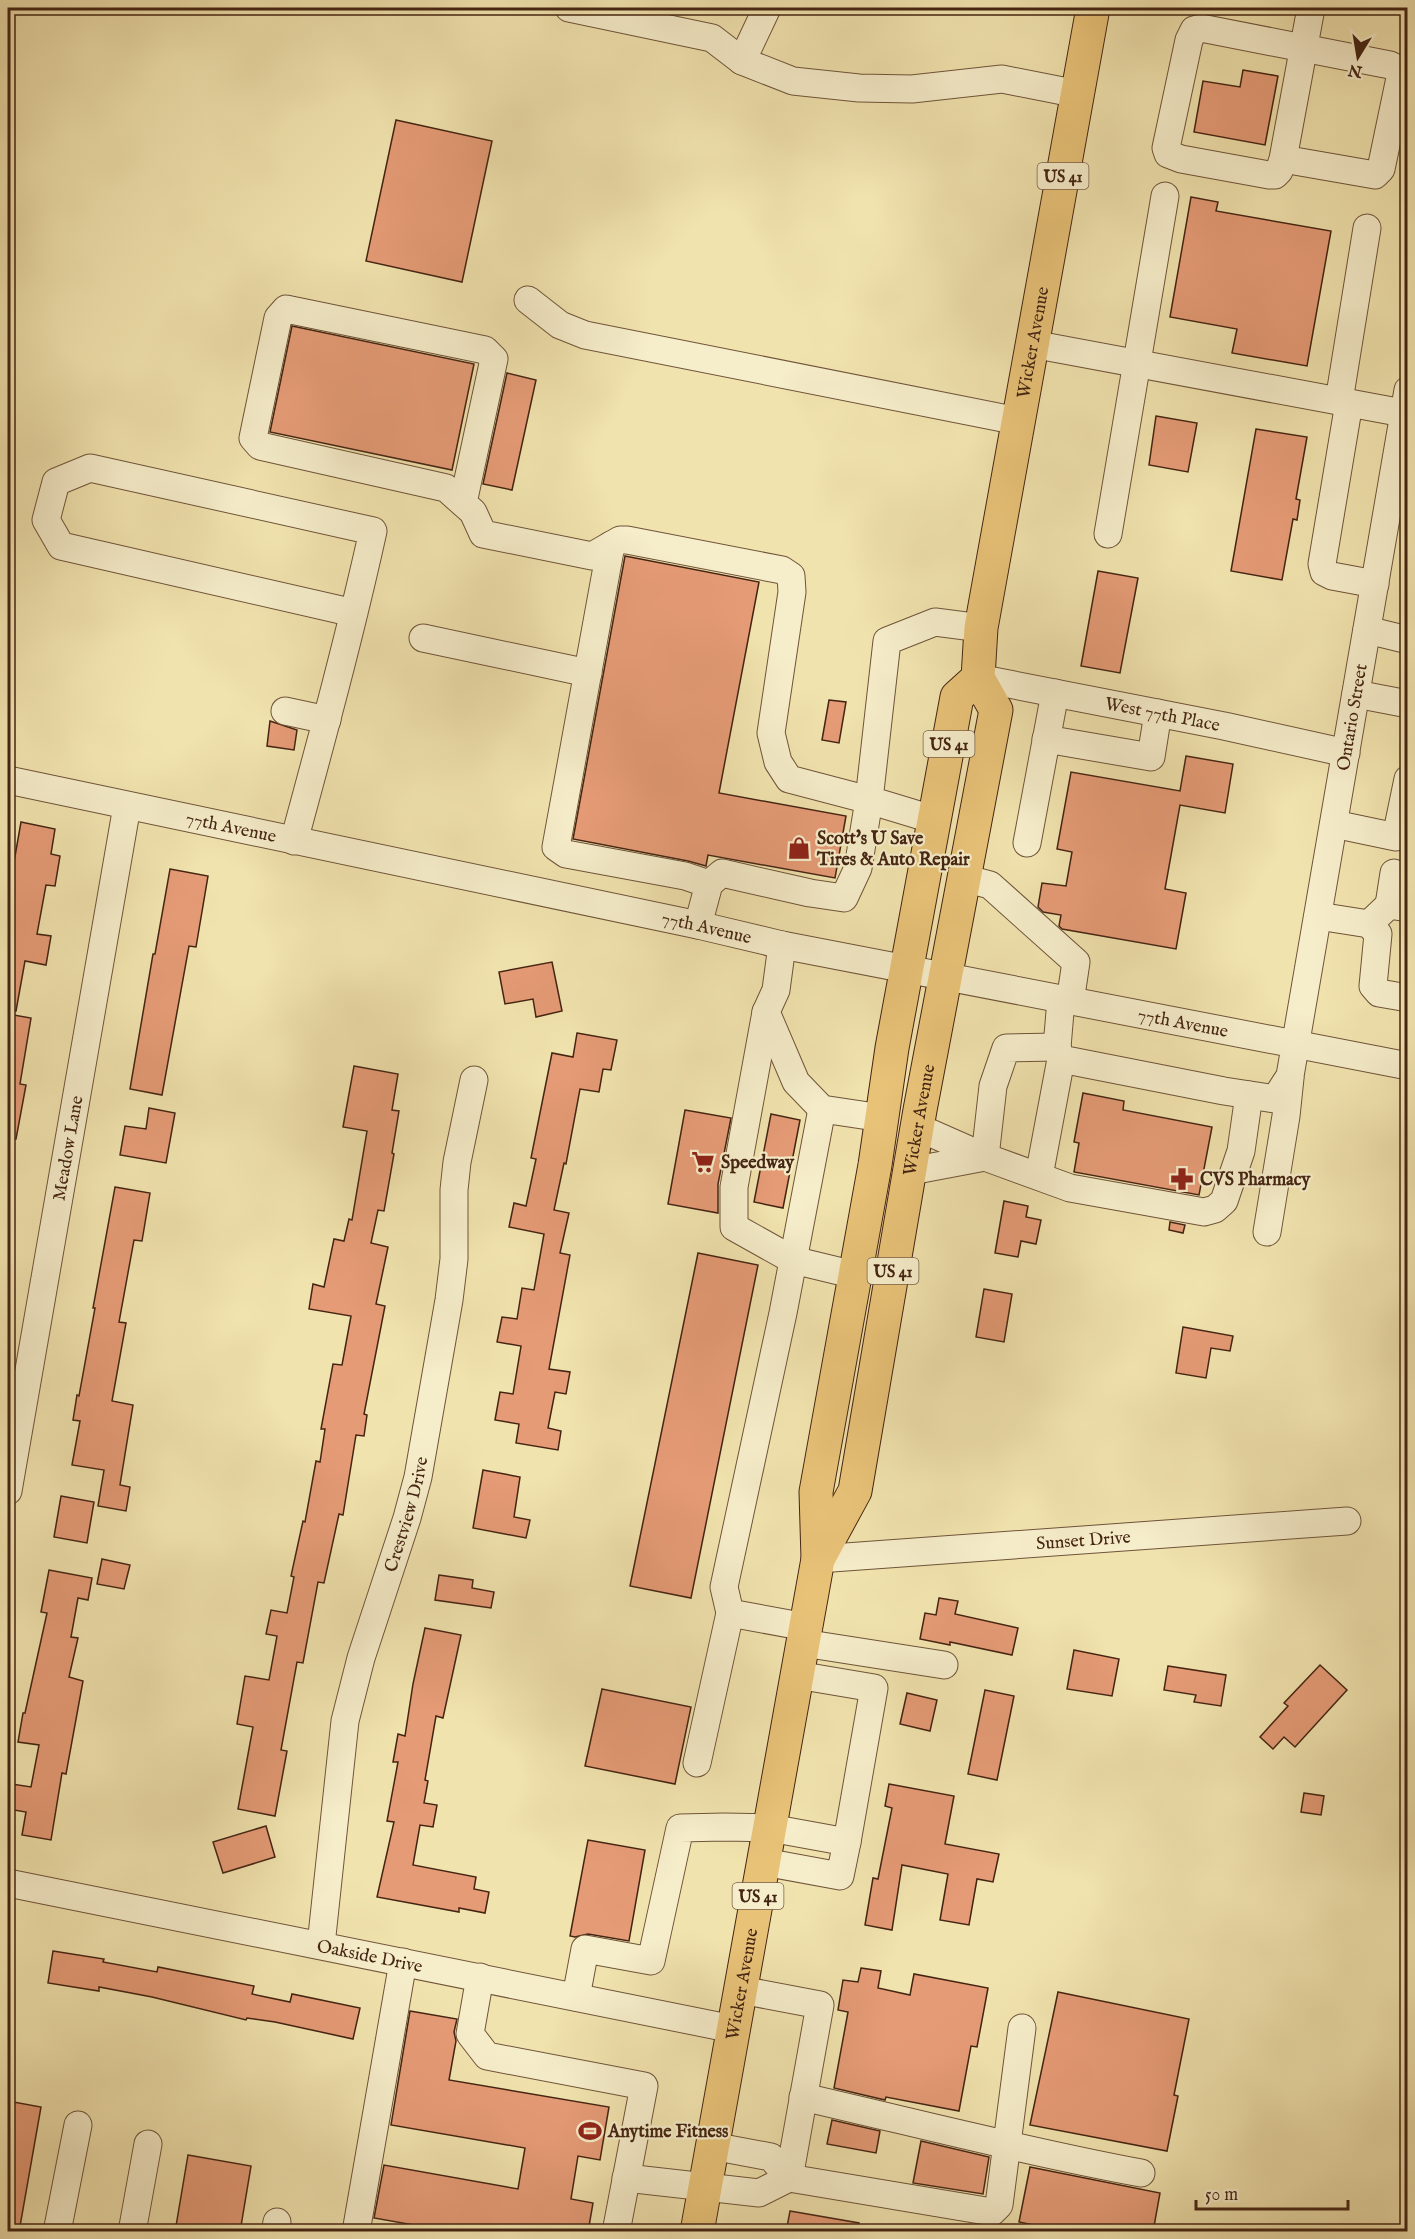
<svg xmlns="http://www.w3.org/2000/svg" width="1415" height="2239" font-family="'IM FELL English',serif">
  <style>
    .building { fill: #e59b76; stroke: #442412; stroke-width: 1.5 }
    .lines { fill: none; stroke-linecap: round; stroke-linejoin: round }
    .minor-casing { stroke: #6f5439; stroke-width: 29 }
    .highway-casing { stroke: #442412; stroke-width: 35 }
    .minor { stroke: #f6edca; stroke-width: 27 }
    .highway { stroke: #e8c277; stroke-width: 33 }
    .labels { text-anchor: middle; stroke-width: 4.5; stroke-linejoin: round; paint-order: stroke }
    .shield { fill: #f6edca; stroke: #796049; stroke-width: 1.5 }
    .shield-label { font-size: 16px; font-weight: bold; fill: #442412 }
    .street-label { font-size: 18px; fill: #442412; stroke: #f6edca }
    .poi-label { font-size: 18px; font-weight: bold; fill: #442412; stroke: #f6edca; text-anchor: start }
  </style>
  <rect width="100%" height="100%" fill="#f1e3ae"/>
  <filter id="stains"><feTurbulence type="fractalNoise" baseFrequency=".00333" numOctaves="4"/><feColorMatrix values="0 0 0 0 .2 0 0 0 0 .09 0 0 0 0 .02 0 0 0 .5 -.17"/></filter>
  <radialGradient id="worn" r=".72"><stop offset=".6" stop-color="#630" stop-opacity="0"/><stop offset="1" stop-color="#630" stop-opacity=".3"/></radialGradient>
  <g class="building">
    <polygon points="1243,70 1278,76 1265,145 1194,132 1203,81 1240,87"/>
    <polygon points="396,120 492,141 462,282 366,261"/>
    <polygon points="1191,197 1218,202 1216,211 1331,231 1307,366 1232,353 1237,329 1170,317"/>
    <polygon points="292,326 474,364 452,470 270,432"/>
    <polygon points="507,373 536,380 512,490 483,484"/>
    <polygon points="1156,416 1197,423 1188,472 1149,465"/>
    <polygon points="1256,429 1307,437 1296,499 1300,500 1297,520 1293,519 1282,580 1231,571"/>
    <polygon points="625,556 759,582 719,793 846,816 835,878 708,855 706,866 688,861 573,839"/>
    <polygon points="1098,571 1138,578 1120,673 1081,666"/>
    <polygon points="829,700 846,702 839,743 822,740"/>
    <polygon points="270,721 297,730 294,750 267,746"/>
    <polygon points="1186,756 1233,764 1225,813 1180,805 1165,889 1186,893 1176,949 1062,929 1059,926 1061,915 1043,912 1038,907 1042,883 1066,886 1072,852 1057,849 1071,772 1180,791"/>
    <polygon points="21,822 55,829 51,854 60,856 55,886 46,885 37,934 51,936 46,965 25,961 16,1011 8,1011 8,896"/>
    <polygon points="170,869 208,876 196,947 189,946 162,1095 130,1089 153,954 155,954"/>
    <polygon points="552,962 562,1011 536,1017 533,999 505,1004 499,972"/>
    <polygon points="8,1014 31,1018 20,1084 26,1085 16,1139 8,1139"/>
    <polygon points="577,1033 617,1040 611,1070 603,1069 599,1092 580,1089 566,1164 564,1163 554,1210 569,1213 560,1253 570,1255 549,1369 570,1372 566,1394 555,1392 548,1428 561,1431 558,1450 516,1443 519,1424 495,1420 500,1392 513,1394 521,1346 497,1342 502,1317 517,1319 522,1288 534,1290 544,1234 509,1227 514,1203 526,1206 536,1159 531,1158 552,1053 573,1057"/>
    <polygon points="354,1066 398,1074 392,1110 399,1111 392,1153 394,1154 384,1211 378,1210 371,1243 388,1247 376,1304 385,1306 364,1414 367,1415 364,1436 356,1435 343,1515 339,1514 324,1583 318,1582 303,1663 297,1662 281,1750 287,1751 275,1816 238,1809 253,1727 237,1724 245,1676 269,1680 277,1636 266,1634 271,1610 287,1613 294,1577 291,1576 303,1521 305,1522 316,1461 320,1462 325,1429 321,1429 333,1364 342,1365 351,1316 309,1309 313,1284 324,1287 334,1239 344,1241 349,1219 352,1220 367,1131 343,1127"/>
    <polygon points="1083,1093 1124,1101 1123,1110 1212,1127 1199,1195 1074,1172 1079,1143 1074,1142"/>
    <polygon points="149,1108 175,1113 166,1163 120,1155 125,1126 146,1129"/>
    <polygon points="685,1110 731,1118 718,1184 718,1213 668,1204"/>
    <polygon points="771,1114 800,1120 783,1208 754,1202"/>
    <polygon points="115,1187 150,1193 142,1241 134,1240 119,1322 126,1323 112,1401 133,1405 120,1485 130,1487 126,1511 98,1506 104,1470 72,1465 80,1421 73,1420 77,1395 79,1396 95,1308 93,1308"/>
    <polygon points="1004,1201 1028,1206 1026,1217 1041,1220 1036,1244 1021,1241 1018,1257 995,1253"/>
    <polygon points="1170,1222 1185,1225 1183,1233 1169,1230"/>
    <polygon points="698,1253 758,1265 691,1598 630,1586"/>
    <polygon points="984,1289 1012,1294 1004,1342 976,1337"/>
    <polygon points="1183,1327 1233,1336 1230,1351 1211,1348 1206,1378 1176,1373"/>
    <polygon points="483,1470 520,1477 514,1517 530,1520 526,1538 473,1528"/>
    <polygon points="61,1496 94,1502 87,1543 54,1537"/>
    <polygon points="102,1559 130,1565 124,1589 97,1584"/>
    <polygon points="49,1570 92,1578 88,1600 78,1598 71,1637 78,1638 69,1677 83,1681 66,1774 62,1773 51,1840 22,1835 26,1812 8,1809 12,1784 31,1787 39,1745 18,1742 23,1713 25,1713 47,1613 41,1612"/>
    <polygon points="439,1575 473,1580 472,1588 494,1592 491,1608 435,1600"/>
    <polygon points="939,1598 958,1601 955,1614 1018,1628 1012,1655 950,1642 950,1645 920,1639 925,1613 936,1615"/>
    <polygon points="425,1628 461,1635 443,1718 436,1716 425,1780 428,1781 424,1803 437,1805 433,1827 420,1825 413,1865 476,1877 474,1889 489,1892 485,1913 459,1908 459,1912 377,1897 394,1822 387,1821 398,1762 393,1762 398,1734 405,1736 413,1684"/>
    <polygon points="1074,1650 1119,1659 1112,1696 1067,1689"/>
    <polygon points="1320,1665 1347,1690 1295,1747 1284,1737 1273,1749 1260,1737 1288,1706 1284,1703"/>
    <polygon points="1168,1666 1226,1675 1221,1706 1194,1702 1196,1695 1164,1690"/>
    <polygon points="602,1689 691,1707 675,1784 585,1766"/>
    <polygon points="985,1690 1014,1696 997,1780 968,1774"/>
    <polygon points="907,1693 937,1700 930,1731 900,1724"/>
    <polygon points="889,1784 954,1796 945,1844 999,1854 993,1882 977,1879 969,1925 940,1920 948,1874 902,1865 892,1930 865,1925 873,1878 878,1879 892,1808 885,1806"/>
    <polygon points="1304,1793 1324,1796 1321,1815 1301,1812"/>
    <polygon points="266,1826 275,1857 223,1873 213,1842"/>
    <polygon points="588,1840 645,1850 629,1941 588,1934 575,1937 570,1936"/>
    <polygon points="53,1951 104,1959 103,1962 157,1972 158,1967 254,1986 252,1994 290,2002 292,1994 360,2008 353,2039 275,2022 247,2018 246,2020 152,1997 99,1987 99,1991 48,1983"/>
    <polygon points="861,1968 881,1971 878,1988 910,1995 914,1974 988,1988 977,2047 971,2046 959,2111 886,2097 885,2100 834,2088 848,2012 838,2010 843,1980 858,1982"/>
    <polygon points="1058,1992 1189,2019 1174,2095 1178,2096 1167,2151 1030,2125"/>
    <polygon points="410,2011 457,2019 454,2032 456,2041 449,2080 609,2107 600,2160 578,2156 571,2199 593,2203 588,2232 453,2232 374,2218 384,2165 518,2189 525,2148 391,2125"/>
    <polygon points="8,2101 41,2107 19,2232 8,2232"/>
    <polygon points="832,2120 880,2131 876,2153 827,2144"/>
    <polygon points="921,2141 989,2157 983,2194 913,2183"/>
    <polygon points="188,2155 251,2166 240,2232 175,2232"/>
    <polygon points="1030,2167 1160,2193 1153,2232 1066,2232 1019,2222"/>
    <polygon points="790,2211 859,2223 859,2232 786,2232"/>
  </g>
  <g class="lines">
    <g class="minor-casing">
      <g id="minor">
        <polyline points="569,8 712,38 742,61 793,81 859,88 912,89 1002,79 1078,94"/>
        <polyline points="742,61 767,8"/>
        <polyline points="1283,159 1279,171 1275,175 1269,175 1181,159 1168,154 1166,148 1189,40 1194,30 1201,28 1390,65 1398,69 1400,78 1381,169 1375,175 1283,159 1311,8"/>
        <polyline points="528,300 560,325 585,335 1018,421"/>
        <polyline points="1032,344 1403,413"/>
        <polyline points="1339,401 1367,228"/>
        <polyline points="1349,403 1322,564 1324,572 1332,576 1375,584"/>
        <polyline points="463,503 494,359 485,350 286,309 278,318 253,438 260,446 446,488 473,512 483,534 592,556 620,540 627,540 782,570 791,576 792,592 771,733 778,762 789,779 869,800 858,868 844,898 810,893 722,873 709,884 698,925"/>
        <polyline points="1108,534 1165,196"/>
        <polyline points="611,545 556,847 566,854 685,876 709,884"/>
        <polyline points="1367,630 1408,640"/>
        <polyline points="423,638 588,673"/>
        <path id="s1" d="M978,678L1224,726L1346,753"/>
        <polyline points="1356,694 1408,704"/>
        <polyline points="285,711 327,720"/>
        <polyline points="1046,739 1151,757 1158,713"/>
        <path id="s2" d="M8,780L698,925L782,945L1408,1066"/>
        <polyline points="935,820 869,800 887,641 935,622 981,628"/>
        <polyline points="1334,824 1396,837 1408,779"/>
        <path d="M294,841C322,738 350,635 373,531L90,468L56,482L46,520L61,546L354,613"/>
        <polyline points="1027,843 1055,693"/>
        <polyline points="964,878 990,885 1076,962 1070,1002"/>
        <polyline points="1389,905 1394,873"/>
        <polyline points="1318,916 1369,924 1378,934 1373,986 1379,993 1408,998"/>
        <polyline points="1369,924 1389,905 1408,908"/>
        <polyline points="782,945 776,990 766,1012 796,1082 822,1109 882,1118"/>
        <path id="s3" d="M1061,1000L1057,1047L1061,1059L1224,1091L1275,1099L1290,1076L1408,390"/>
        <polyline points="766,1012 734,1187 734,1227 793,1260 855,1275"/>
        <polyline points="917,1127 985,1157 1070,1188 1204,1212 1215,1209 1224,1201 1241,1151 1249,1095"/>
        <polyline points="985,1157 993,1086 1006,1048 1057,1047"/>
        <polyline points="911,1171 985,1157"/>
        <polyline points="1039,1176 1061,1059"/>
        <polyline points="1267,1232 1286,1116 1290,1078"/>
        <path id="s4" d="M8,1491L127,806"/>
        <path id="s5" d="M818,1559L1347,1521"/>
        <polyline points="806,1627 730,1613 724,1587 783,1313 822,1109"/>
        <polyline points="803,1643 944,1665"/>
        <polyline points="697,1763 730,1613"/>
        <polyline points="764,1862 840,1876 847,1842"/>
        <path id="s6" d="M8,1883L733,2029"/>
        <path id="s7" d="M321,1945L345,1721L361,1658L407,1518L418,1477L449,1300L454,1259V1190L457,1162L474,1080"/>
        <polyline points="480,1977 470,2034 487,2056 644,2086 616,2232"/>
        <polyline points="741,1990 820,2005 789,2178"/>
        <polyline points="576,1997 585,1949 651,1961 680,1828 724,1827 770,1828 847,1842 874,1688 797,1675"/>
        <path d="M803,2097C916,2123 1028,2152 1141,2173"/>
        <polyline points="712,2146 771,2157 789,2178"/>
        <polyline points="626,2178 759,2193 789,2178 992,2212 999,2205 1022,2028"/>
        <polyline points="57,2232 78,2125"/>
        <polyline points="132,2232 148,2144"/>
        <polyline points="275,2232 277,2222"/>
        <polyline points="356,2232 403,1962"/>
      </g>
    </g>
    <g class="highway-casing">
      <g id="highway">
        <path id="s8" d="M818,1559L855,1491L920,1110L996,710L978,678L981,628L1093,8"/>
        <path id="s9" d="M697,2232L818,1559L816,1492L875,1165L892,1048L957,697L978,678"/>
      </g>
    </g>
    <use href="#minor" class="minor"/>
    <use href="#highway" class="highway"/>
  </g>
  <defs>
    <g id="shop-bare" transform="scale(1.8)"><path d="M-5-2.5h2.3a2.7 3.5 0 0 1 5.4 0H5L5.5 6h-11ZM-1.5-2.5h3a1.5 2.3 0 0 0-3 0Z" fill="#8f2418" stroke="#f6edca" stroke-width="2.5" paint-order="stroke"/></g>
    <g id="supermarket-bare" transform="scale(1.8)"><path d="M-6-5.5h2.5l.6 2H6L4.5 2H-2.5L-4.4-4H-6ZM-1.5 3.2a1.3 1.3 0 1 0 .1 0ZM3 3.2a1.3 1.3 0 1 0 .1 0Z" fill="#8f2418" stroke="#f6edca" stroke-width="2.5" paint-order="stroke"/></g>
    <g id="pharmacy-bare" transform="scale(1.8)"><path d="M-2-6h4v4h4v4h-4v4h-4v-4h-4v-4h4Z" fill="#8f2418" stroke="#f6edca" stroke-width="2.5" paint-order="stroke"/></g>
    <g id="stadium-bare" transform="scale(1.8)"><path d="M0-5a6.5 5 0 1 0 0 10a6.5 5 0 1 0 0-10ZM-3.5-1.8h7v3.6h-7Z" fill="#8f2418" stroke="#f6edca" stroke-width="2.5" paint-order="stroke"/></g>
  </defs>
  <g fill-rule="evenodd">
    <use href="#shop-bare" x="799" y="848"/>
    <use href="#supermarket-bare" x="703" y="1162"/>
    <use href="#pharmacy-bare" x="1182" y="1179"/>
    <use href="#stadium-bare" x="590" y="2131"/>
  </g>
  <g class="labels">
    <g class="shield">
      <rect x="1037.5" y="163" width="51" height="26" rx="4.5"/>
      <rect x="923.5" y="731" width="51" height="26" rx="4.5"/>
      <rect x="867.5" y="1258" width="51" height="26" rx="4.5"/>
      <rect x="732.5" y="1883" width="51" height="26" rx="4.5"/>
    </g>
    <g class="shield-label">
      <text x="1063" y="182">US 41</text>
      <text x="949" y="750">US 41</text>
      <text x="893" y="1277">US 41</text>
      <text x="758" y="1902">US 41</text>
    </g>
    <g class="street-label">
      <text dy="6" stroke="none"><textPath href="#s8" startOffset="1248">Wicker Avenue</textPath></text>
      <text dy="6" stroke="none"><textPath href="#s1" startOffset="188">West 77th Place</textPath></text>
      <text dy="6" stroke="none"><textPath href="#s3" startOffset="669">Ontario Street</textPath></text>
      <text dy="6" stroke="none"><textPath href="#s2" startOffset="228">77th Avenue</textPath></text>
      <text dy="6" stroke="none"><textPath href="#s2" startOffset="714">77th Avenue</textPath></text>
      <text dy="6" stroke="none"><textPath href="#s2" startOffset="1200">77th Avenue</textPath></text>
      <text dy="6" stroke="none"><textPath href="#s8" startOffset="454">Wicker Avenue</textPath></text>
      <text dy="6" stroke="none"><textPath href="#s4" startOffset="348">Meadow Lane</textPath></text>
      <text dy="6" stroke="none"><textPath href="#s7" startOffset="441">Crestview Drive</textPath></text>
      <text dy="6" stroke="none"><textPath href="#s5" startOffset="266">Sunset Drive</textPath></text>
      <text dy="6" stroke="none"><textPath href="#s6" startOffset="369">Oakside Drive</textPath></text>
      <text dy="6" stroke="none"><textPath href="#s9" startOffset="252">Wicker Avenue</textPath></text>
    </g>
    <g class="poi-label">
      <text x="817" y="844">Scott's U Save<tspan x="817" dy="21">Tires &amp; Auto Repair</tspan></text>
      <text x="721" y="1168">Speedway</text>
      <text x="1200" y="1185">CVS Pharmacy</text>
      <text x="608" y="2137">Anytime Fitness</text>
    </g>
  </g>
  <rect width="1415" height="2239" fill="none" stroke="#f1e3ae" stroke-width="30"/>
  <rect x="9" y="9" width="1397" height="2221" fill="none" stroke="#442412" stroke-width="3"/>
  <rect x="15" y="15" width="1385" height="2209" fill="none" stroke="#442412" stroke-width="1.5"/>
  <g transform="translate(1358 57) rotate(191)" stroke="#f6edca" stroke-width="4.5" paint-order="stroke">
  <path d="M0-4.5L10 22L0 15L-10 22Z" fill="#442412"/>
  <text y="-9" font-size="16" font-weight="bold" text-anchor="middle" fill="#442412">N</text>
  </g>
  <path d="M1196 2200v9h152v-9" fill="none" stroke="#442412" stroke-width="3"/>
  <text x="1205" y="2200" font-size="18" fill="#442412" stroke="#f6edca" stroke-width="4.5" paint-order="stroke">50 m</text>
  <rect width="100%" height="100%" filter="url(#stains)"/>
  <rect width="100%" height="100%" fill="url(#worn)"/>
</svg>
